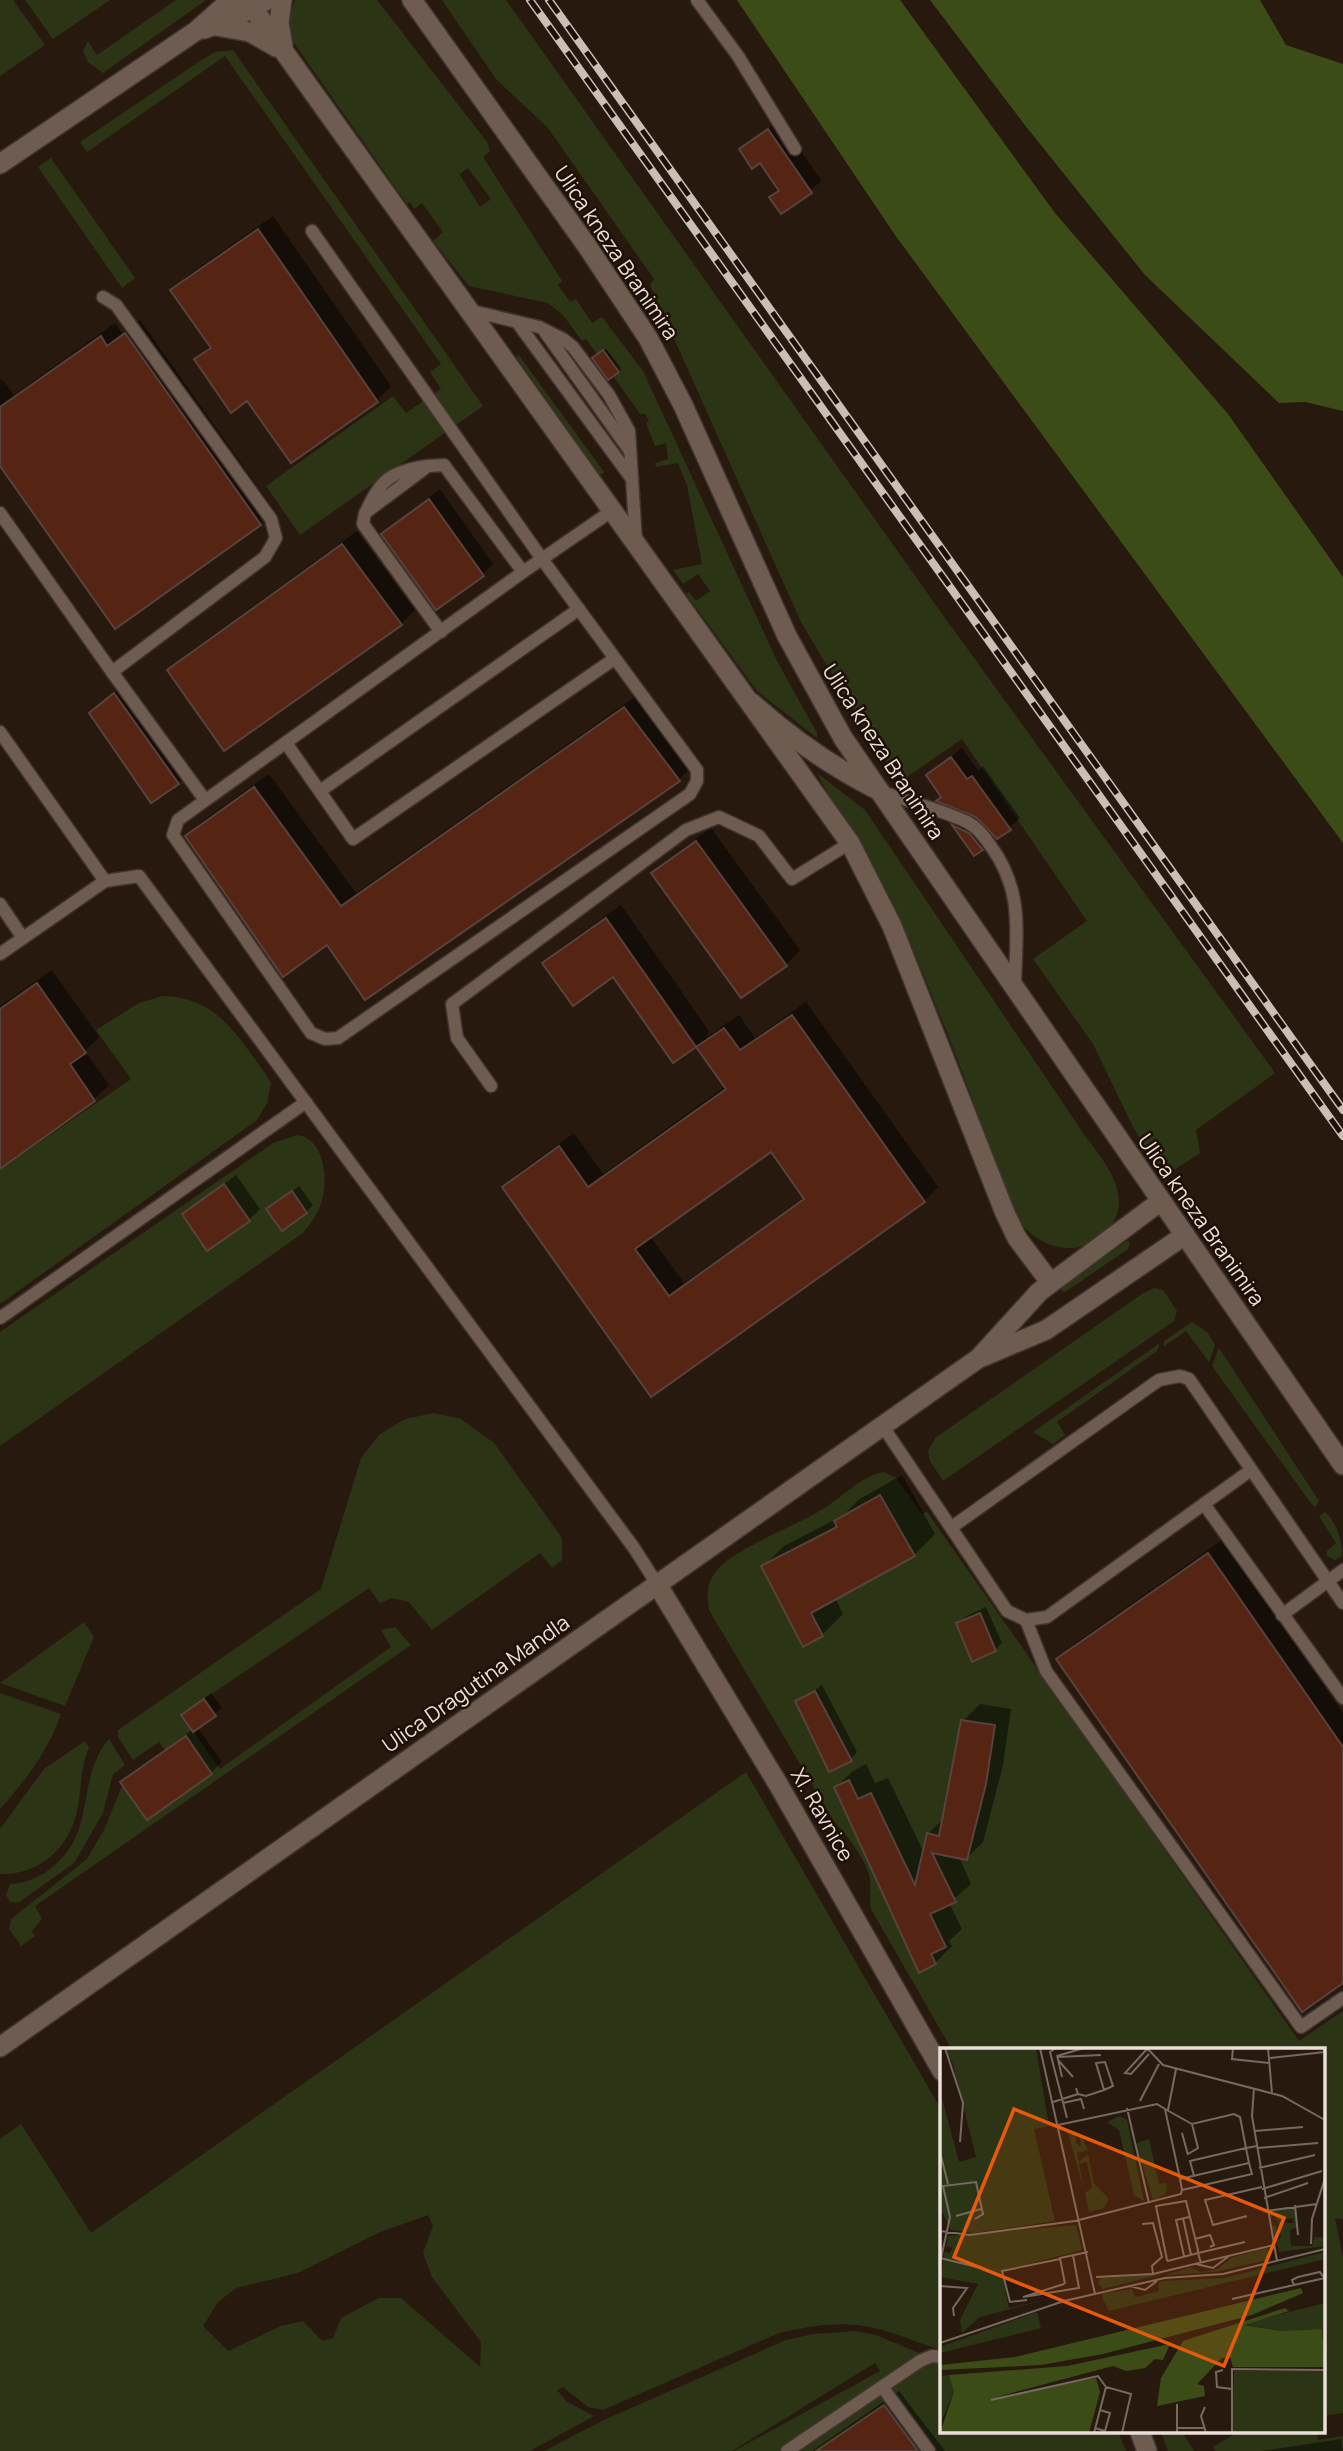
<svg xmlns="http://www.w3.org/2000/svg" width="1343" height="2451" font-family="Manrope,sans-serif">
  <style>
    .green { fill: #2b3515; fill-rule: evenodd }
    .forest { fill: #3c4c17 }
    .shadow { fill: #0007; fill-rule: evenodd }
    .building { fill: #562413; stroke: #57423c; stroke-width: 2; fill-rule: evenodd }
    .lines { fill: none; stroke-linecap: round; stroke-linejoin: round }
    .service-casing { stroke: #403430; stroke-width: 15 }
    .minor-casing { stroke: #403430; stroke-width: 22 }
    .secondary-casing { stroke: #403430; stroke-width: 22 }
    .service { stroke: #6f5c50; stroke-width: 12 }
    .minor { stroke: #6f5c50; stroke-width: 19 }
    .secondary { stroke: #6f5c50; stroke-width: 19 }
    .rail-casing { stroke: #cabeb6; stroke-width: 8 }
    .rail { stroke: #1e1006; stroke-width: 5; stroke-dasharray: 16; stroke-linecap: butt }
    .labels { text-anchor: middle; stroke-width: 5; stroke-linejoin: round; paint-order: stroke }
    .street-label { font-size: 21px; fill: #ebe0d9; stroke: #1e1006 }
    .inset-road { fill: none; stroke: #76695f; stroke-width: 2 }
    .view { fill: #e8590c; fill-opacity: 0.15; stroke: #e8590c; stroke-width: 3.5 }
    .inset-edge { fill: none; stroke: #ebe0d9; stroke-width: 3.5 }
  </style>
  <rect width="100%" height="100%" fill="#28190e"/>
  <g class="green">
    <polygon points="0,0 13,0 45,45 0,76"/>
    <polygon points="25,0 110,0 53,39"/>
    <polygon points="176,0 206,0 103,73 88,62 83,51 88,41 97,55"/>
    <path d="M295,0H377L487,142L490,151L483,157L562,281L558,285L570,302L576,299L592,323L602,317L643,371L777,661L817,733V738L757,691L686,594L689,592L696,601L710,591L698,574L683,584L673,570L702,564L687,485L678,463L656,467L655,463L668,459L666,443L655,446L646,423L649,421L645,414H640L613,376L621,371L606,349L597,354L586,339L582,341L563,315L548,303L469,286L433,241L443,232L422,203L414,209L410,202L407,204L289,36L286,25ZM455,167L460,174L468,168L491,199L480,207Z"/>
    <polygon points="442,0 506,0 945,618 1275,1073 1196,1130 1200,1153 1165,1176 1134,1129 1093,1044 1033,959 1087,921 962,739 907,777 893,769 876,748 801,622 650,285 654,279 548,128 496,79"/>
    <polygon points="233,50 483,406 300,535 266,486 393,396 406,413 441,389 430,372 441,364 225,56 87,152 80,142 203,59 215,52"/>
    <polygon points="51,158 135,278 122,288 38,167"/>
    <polygon points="518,354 604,472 603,474 599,474 517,358"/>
    <path d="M817,773L865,810L1088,1140C1113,1171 1141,1213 1092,1242C1066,1257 1033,1242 1018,1219C1010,1206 1006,1188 1000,1174C981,1126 965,1077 946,1030C926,982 908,933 885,888C865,848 837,813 817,773Z"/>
    <path d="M163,996C204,997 226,1019 249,1051C256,1061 265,1072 271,1083L267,1103L257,1120L0,1304V1170L131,1079L96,1030L139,1003Z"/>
    <path d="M298,1135C326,1140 328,1182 321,1204C317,1215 310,1224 303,1233L0,1446V1332L273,1143Z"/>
    <polygon points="1127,1241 1130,1242 1128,1249 1065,1292 1061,1291 1062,1285"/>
    <polygon points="1154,1288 1163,1290 1177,1311 1174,1321 943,1481 930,1461 928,1451 935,1438 1142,1294"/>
    <polygon points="1192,1322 1207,1332 1215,1345 1209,1362 1186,1331 1164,1346 1164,1341"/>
    <polygon points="1160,1343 1157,1351 1057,1422 1065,1435 1053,1444 1033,1432"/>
    <polygon points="1219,1348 1319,1501 1316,1506 1313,1506 1212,1366"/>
    <polygon points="434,1413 461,1419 494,1443 562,1538 562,1560 552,1568 540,1553 432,1630 409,1602 392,1598 380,1603 369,1588 204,1699 182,1715 220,1769 391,1647 381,1630 395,1627 411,1645 35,1906 42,1919 32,1931 35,1936 21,1946 9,1929 11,1919 87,1859 105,1828 121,1788 123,1786 147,1820 212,1774 186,1736 165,1750 159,1742 133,1760 118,1737 118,1730 321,1589 361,1458 380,1434 405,1419"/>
    <path d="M884,1472L896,1478L922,1514L927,1512L1299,2041L1343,2011V2219L1335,2218L1343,2258V2413L1324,2416V2050H952L871,1909C869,1898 871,1890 870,1880C869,1863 846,1834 835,1823L709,1610C707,1597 706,1586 714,1574C731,1548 801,1525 829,1505C845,1494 864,1475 884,1472Z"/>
    <path d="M1325,1512C1336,1521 1343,1542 1342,1556L1335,1560L1327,1556V1551L1336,1543L1319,1516Z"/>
    <polygon points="84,1622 94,1637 65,1706 0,1683"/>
    <path d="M0,1693L61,1714C49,1750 25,1781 0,1809Z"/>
    <path d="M109,1739L125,1765L113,1774L103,1813L74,1863L18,1903L10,1902L6,1895L10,1884C25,1883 38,1878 50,1869C99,1832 74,1780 109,1739Z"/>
    <path d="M85,1741L89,1748C80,1767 82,1786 78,1806C71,1846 42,1875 0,1874V1829L44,1769Z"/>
    <path d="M746,1772L942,2111V2351C934,2347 925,2345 917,2342C864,2320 835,2320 779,2333L603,2410L588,2407L563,2387L557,2390L567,2402L594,2416L530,2451H0V2139L21,2124L91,2233ZM428,2215L433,2226L423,2253L432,2277L481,2342L480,2367L401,2298H379L341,2318L333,2338L322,2341L303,2321L281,2326L228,2351L203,2326L218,2302L236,2288L298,2273L378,2233Z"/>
    <polygon points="856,2331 876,2335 919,2353 930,2349 942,2354 942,2432 1118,2432 1126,2451 734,2451 880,2371 875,2363 732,2451 544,2451 606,2419 786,2340 813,2334"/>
    <polygon points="1161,2432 1182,2432 1194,2451 1168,2451"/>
    <polygon points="1232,2432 1317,2432 1318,2440 1343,2436 1343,2451 1216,2451 1213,2447 1233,2435"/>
  </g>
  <g class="forest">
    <polygon points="737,0 900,0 1055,213 1228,414 1343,577 1343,843 895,235"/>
    <polygon points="930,0 1260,0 1286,45 1343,64 1343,411 1305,402 1279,403 1145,275 1024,124"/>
  </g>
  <g class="shadow">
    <polygon points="779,120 822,181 781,212 772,197 780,189 760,161 741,150"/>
    <polygon points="273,216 391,386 377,400 248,399 196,360 211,345 173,291 187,276"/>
    <polygon points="140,320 274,510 260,524 116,626 0,463 0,380 2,379 14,395 115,323 122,333"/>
    <polygon points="606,349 621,368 618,371 597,355"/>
    <polygon points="440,489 493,564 482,575 383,534"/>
    <polygon points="357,531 415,610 401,624 169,670 184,656"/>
    <polygon points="125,684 188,772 178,783 102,703"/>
    <polygon points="639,694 693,765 679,779 328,942 187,837 201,822 269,774 356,893"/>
    <polygon points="962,748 978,770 983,766 1020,818 1009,828 977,815 943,796 928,775"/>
    <polygon points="964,815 992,838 974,853 954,825"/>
    <polygon points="711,828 800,950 786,965 653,873 668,859"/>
    <path d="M621,905L709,1031L705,1038L739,1015L755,1038L806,1002L938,1187L924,1201L651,1395L504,1187L518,1173L574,1133L603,1174L726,1086L696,1044L673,1060L614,975L545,963L559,949ZM771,1150L805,1197L684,1283L650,1236Z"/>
    <polygon points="52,970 99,1037 85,1051 109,1085 94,1099 0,1165 0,1006"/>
    <polygon points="236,1175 260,1209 249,1220 184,1214"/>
    <polygon points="299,1186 313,1205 306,1212 276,1203"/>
    <polygon points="902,1475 935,1534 914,1555 835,1598 843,1614 822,1635 763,1567 784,1546 844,1515 858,1500"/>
    <polygon points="1222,1540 1343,1713 1343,1981 1058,1659 1073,1645"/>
    <polygon points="986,1607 1002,1643 995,1650 958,1624 965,1617"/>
    <polygon points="822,1685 857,1752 851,1759 798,1702"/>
    <polygon points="211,1693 222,1708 197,1727 222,1762 211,1773 123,1783 193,1729 184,1715"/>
    <polygon points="980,1704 1011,1709 1003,1765 983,1842 966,1859 959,1857 971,1884 949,1903 962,1929 949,1941 952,1946 935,1963 836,1787 853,1771 866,1764 875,1783 888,1778 924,1853 928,1834 944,1818 963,1721"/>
    <polygon points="899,2391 945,2451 812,2451"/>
    <polygon points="1341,2439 1343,2451 1262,2451"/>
  </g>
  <g class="building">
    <polygon points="768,129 812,193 781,214 769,197 779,191 760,163 752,169 739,149"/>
    <polygon points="258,229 378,402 291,463 247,401 231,413 194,359 211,348 170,290"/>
    <polygon points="125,333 261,525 115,629 0,466 0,407 101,336 107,346"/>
    <polygon points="603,350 619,372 608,380 592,358"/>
    <polygon points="429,499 484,576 436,610 381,534"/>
    <polygon points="342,544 402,625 224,751 167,670"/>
    <polygon points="114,693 179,784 151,803 89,713"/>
    <polygon points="624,707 680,781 365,1000 327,945 283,977 185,836 254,787 341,906"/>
    <polygon points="951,757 967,779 972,776 1011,830 997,839 976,817 936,801 941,797 926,775"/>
    <polygon points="952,825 969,833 983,850 974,856"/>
    <polygon points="696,841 787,966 741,998 651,873"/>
    <polygon points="606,918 696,1047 673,1063 613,977 573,1006 542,963"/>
    <polygon points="37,983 86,1053 70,1064 95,1101 0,1169 0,1009"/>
    <path d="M792,1015L925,1202L651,1397L502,1187L559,1146L588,1187L726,1089L696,1047L724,1028L740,1050ZM771,1152L804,1199L669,1296L635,1249Z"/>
    <polygon points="224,1184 250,1221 207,1251 182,1214"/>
    <polygon points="292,1191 307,1213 282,1231 266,1209"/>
    <polygon points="880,1495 915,1556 811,1613 823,1636 803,1647 761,1566 837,1527 834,1521"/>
    <polygon points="1208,1553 1343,1747 1343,1983 1302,2012 1056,1659"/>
    <polygon points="980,1613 996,1651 972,1662 956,1623"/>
    <polygon points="815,1691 852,1761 829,1772 795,1701"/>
    <polygon points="204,1699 216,1716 193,1732 181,1715"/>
    <polygon points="961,1720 995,1725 986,1784 967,1860 932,1853 956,1902 930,1914 946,1947 931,1954 936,1964 919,1973 834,1787 849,1780 858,1799 871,1793 915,1885 927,1833 939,1836"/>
    <polygon points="186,1736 212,1774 147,1820 120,1782"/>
    <polygon points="884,2405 918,2451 816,2451"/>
  </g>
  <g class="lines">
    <g class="service-casing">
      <g id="service">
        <polyline points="697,0 738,56 795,149"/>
        <polyline points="312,231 542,559 697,770 697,781 690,794 338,1038 325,1039 311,1033 173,835 178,820 523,572 613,510"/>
        <polyline points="468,310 539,327 563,339 573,347 609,395 629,431 636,542"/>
        <polyline points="517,322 632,479"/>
        <polyline points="545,332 630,451"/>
        <path d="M366,512C380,479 392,471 428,466"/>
        <polyline points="0,513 112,672 265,557 276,538 271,519 116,305 103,297"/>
        <polyline points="441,632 363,524 365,513 428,466 444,465 523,572"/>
        <polyline points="112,672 205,800"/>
        <polyline points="0,732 105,881 23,938"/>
        <polyline points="286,743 353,839 614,659"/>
        <polyline points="320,791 579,609"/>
        <path d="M880,791C908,802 940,809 967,822C977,827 984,836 990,845C1024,891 1016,931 1015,985"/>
        <polyline points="105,881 139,876 634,1548 657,1584"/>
        <polyline points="0,904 23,938 0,954"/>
        <polyline points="491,1086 457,1038 452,1004 686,830 719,817 759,836 792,879 850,843"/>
        <polyline points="0,1318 306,1102"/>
        <polyline points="882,1425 1007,1611 1026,1620 1047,1617 1251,1470"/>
        <polyline points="1204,1504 1343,1698"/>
        <polyline points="952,1527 1159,1380 1180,1376 1189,1379 1343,1603"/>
        <polyline points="1282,1615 1343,1570"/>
        <polyline points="1026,1620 1046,1671 1301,2027 1343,1998"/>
        <polyline points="883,2388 929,2451"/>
        <polyline points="787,2451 920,2361 932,2356 942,2357"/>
      </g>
    </g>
    <g class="minor-casing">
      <g id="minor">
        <polyline points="247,0 850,843 892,926 1005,1213 1017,1238 1050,1282"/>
        <polyline points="282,0 279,23 283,46"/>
        <polyline points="216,26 250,32 276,47"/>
        <polyline points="204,29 236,17 267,0"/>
        <polyline points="0,164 196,31 231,0"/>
        <polyline points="657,1584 778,1784 942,2071"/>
        <polyline points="1140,2432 1147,2451"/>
      </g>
    </g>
    <g class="secondary-casing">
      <g id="secondary">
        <polyline points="412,0 587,246 648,338 683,405 787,636 843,738 1343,1465"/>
        <path d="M752,703C790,737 829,765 874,788"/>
        <polyline points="982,1357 1046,1330 1185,1235"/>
        <polyline points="0,2047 979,1358 1039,1292 1161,1201"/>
      </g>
    </g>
    <use href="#service" class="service"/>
    <use href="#minor" class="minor"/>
    <use href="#secondary" class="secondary"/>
    <g class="rail-casing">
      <g id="rail">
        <polyline points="530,0 1343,1136"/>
        <polyline points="549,0 1343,1110"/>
      </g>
    </g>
    <use href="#rail" class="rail"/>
  </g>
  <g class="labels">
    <g class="street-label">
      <text transform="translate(616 253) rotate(56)" y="7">Ulica kneza Branimira</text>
      <text transform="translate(883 752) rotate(57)" y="7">Ulica kneza Branimira</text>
      <text transform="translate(1201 1220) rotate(55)" y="7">Ulica kneza Branimira</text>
      <text transform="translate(476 1684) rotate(-35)" y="7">Ulica Dragutina Mandla</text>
      <text transform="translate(822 1815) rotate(60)" y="7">XI. Ravnice</text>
    </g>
  </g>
  <g transform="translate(940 2048)">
    <rect width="385" height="385" fill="#28190e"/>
    <path d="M6,0H96L109,78L94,81L115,173L33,185L11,182L0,160V43L19,114L36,109L12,13L18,11L11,13ZM180,68L187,72L204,153L194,147L179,82L167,74ZM139,84L148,102L137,105L139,114L148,106L154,135L169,151L164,160L149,164L145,145L152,140L147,114L139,116L144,142L128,85L136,87V95L141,99ZM209,91L219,136L226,135L227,141L225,147L213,152L196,96ZM354,158L357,179L350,182L351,198H372L375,189L385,190V198L339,204L332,178L336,177L337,192L341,190L338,174L354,175L352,170L337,173L335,164H331L333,175L330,164ZM136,177L142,202L61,223L69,260L109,251L40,269L22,285L20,272L38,236L1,229L4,204L10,205L12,200L6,198L8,188ZM327,200L332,205L327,212L275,224L226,227L251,219L260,224L278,221L291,210ZM385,204V211L169,263L163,251L162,246L192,241L195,249L219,243L218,235L223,233L285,230ZM222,226L163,241L158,235L160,230ZM385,255V296L382,281L341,283L303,276ZM97,264L101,280L0,305V299ZM385,322V385H292L294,323ZM9,327L14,344L0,376V328Z" fill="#2b3515"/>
    <path d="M361,240L363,245L312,267L163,306L101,317L0,322V317L75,309ZM345,260L349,263L304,277L341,283L382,281L385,319H293L290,309L282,310L257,336L264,338L265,348L217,358L221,330L243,293ZM230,296L223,312L215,311L205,320L186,323L173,318L56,349L156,330L160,344L149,385H0L14,344L9,327L127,318Z" fill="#3c4c17"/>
    <path class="inset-road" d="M5,0L23,55L20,94M100,0L155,246M116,0L110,4L127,70M207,0L223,17L342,48L385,72M293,0L292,11L329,15M328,0L332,45M207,1L185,25L191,26L209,6M117,7L122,29M117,8L144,0M118,9L161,7M329,10L385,4M118,12L133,29M314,40L312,68L337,213M138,46L146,48L164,42L173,38L165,14L156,15L164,42M200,53L219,16M113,54L138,46L136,40M123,55L141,51L144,61M187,60L209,155M225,61L252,76L294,66L300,69L306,100L250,113L254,128M228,62L236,21M118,77L217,56L225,61L240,131L309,115L306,100L317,98M315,83L363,79M242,85L248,107M318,100L378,95M0,104L8,136M248,106L258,100L252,76M319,120L375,107M240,131L242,142L312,126L309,115M322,141L382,123M324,150L368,135M355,157L358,187M326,163L377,156M16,168L41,161M307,168L273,177L265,152L322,139M243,170L251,207M202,176L213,175L222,209L212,218L213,226M0,183L30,187L135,173L241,146L242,142M255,191L270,187L274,197L270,199M371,196L372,171L385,130M244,208L236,172L249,169M0,210L41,220M0,215L10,169L3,138L36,134L43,166L35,171M261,215L258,205V202L246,153L216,158L227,212L228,213L258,205L305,194M256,216L273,220L289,208M156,229L213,226L334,197M124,236L83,249L139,240L133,207M125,236L120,210L148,204M354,237L352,232L358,229L380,224L384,230M0,238L27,240L13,260L14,268M190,238L205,242L217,233M292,251L385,230M87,252L70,254L62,223L120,211M0,295L124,253L225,230L283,226L385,201M283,322L276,324L277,339L292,341M51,352L158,328L166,339L191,346L182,385M265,359L261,368L266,385M155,380L165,383L170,365L160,362M237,380H265M154,385L166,339M237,385V356M292,385V321L385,322"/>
    <path class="view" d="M74,61L344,170L284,318L14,209Z"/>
    <rect width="385" height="385" class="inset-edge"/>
  </g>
</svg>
